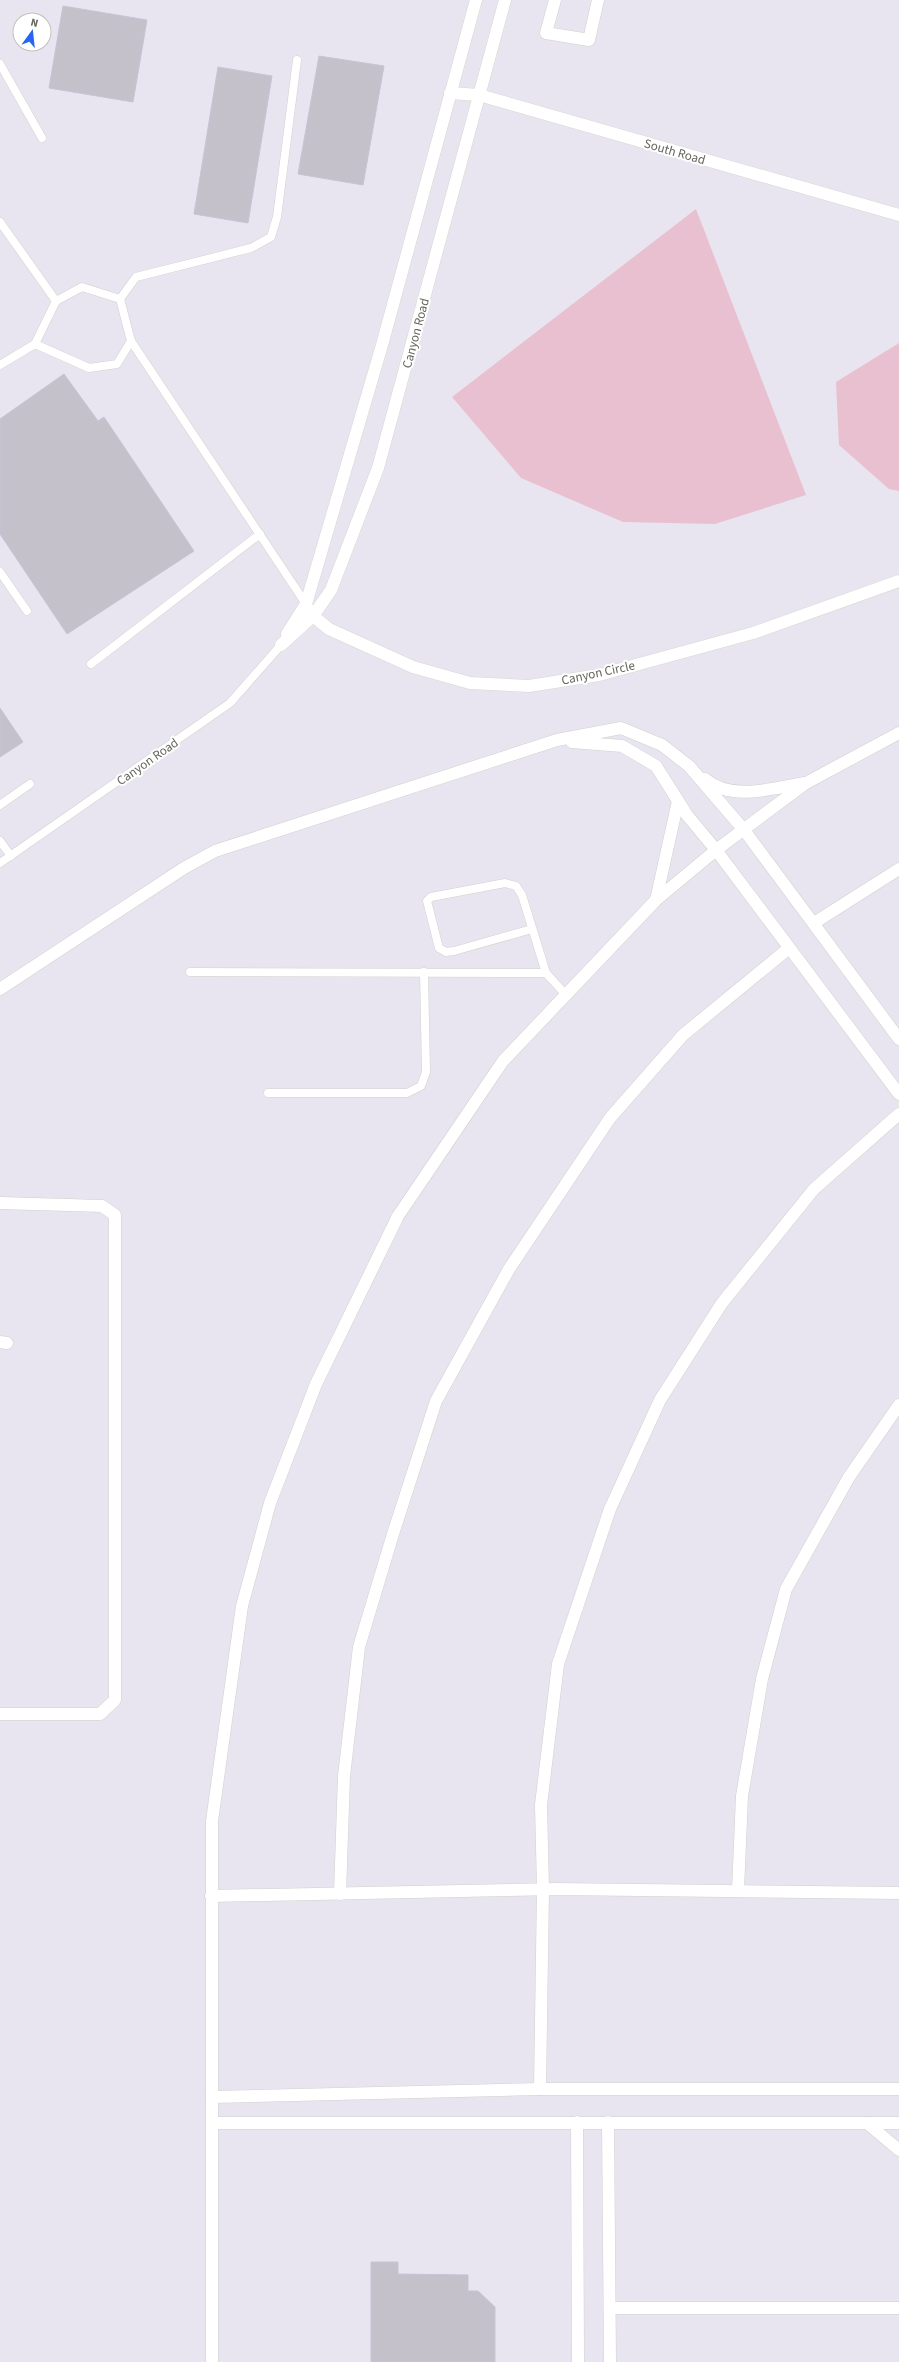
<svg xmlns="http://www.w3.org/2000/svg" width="899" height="2362" font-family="'Source Sans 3',sans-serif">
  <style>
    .green { fill: #e9c0d0 }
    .building { fill: #c5c1cb; stroke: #c8c3d5 }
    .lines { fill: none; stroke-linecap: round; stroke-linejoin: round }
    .lane-casing { stroke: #d0d2cb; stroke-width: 9 }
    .street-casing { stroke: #d0d2cb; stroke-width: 13 }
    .secondary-casing { stroke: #d6d8cf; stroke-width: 13 }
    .lane { stroke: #fff; stroke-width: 8 }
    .street { stroke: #fff; stroke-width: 12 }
    .secondary { stroke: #fff; stroke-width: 12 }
    .labels { text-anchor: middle; stroke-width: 4; stroke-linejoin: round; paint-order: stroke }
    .street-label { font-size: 13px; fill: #65665d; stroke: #fff }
  </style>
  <rect width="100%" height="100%" fill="#e9e5f0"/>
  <g class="green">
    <polygon points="696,209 806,495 715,524 623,522 521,478 452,397"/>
    <polygon points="899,343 899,491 889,489 839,445 836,382"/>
  </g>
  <g class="building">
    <polygon points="63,6 147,20 133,102 49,88"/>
    <polygon points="319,56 384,66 363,185 298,174"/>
    <polygon points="218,67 272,76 248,223 194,214"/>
    <polygon points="64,374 98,421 104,417 194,551 67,634 0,534 0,419"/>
    <polygon points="0,708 23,742 0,757"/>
    <polygon points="371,2262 398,2262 398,2274 468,2275 468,2291 478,2291 495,2307 495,2362 371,2362"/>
  </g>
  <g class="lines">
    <g class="lane-casing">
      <g id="lane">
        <polyline points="0,64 42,138"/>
        <polyline points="0,222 56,301"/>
        <polyline points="120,299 131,341 306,604"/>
        <polyline points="120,299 136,277 251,248 271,237 277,217 297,60"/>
        <polyline points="35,344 56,301 82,287 120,299"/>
        <polyline points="0,365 35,344 89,368 117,364 131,341"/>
        <polyline points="0,572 27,611"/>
        <polyline points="91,664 260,534"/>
        <polyline points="0,805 30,784"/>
        <polyline points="0,841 11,856"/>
        <polyline points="0,863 230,703 281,645"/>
        <polyline points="532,929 454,951 446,952 439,948 427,901 431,897 505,883 516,886 522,895 546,973"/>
        <polyline points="190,972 546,973 567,996"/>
        <polyline points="268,1093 407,1093 421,1086 426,1072 424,972"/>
      </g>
    </g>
    <g class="street-casing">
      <g id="street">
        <polyline points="555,0 546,33 589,40 598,0"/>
        <polyline points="572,742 622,746 656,766 687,815 716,850 899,1094"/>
        <path d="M705,779C732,802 773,788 805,783"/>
        <polyline points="656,900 678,801"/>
        <polyline points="814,923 899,869"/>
        <polyline points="0,989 184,868 215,851 557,740 621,728 662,745 689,766 744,830 899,1039"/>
        <polyline points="0,1203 102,1206 115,1215 115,1700 100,1714 0,1714"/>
        <polyline points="0,1342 7,1343"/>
        <polyline points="738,1890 742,1796 762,1679 786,1589 849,1477 899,1405"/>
        <polyline points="340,1894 344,1776 359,1647 393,1534 436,1401 509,1269 610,1118 683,1035 789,948"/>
        <polyline points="211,1896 557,1889 899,1893"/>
        <polyline points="540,2089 543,1889 541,1805 558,1664 610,1509 660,1400 722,1303 814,1189 899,1114"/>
        <polyline points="212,2097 540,2089 899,2089"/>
        <polyline points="577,2122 578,2362"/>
        <polyline points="608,2122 610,2362"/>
        <polyline points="213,2123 899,2123"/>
        <polyline points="867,2123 899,2150"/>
        <polyline points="610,2308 899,2308"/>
        <polyline points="212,2362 212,1821 242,1606 270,1503 316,1384 398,1216 503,1061 656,900 716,850 806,783 899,733"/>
      </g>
    </g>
    <g class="secondary-casing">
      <g id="secondary">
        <polyline points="450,93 479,95 899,215"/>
        <polyline points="310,610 313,616 329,629 413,667 470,683 529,686 599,675 753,633 899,581"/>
        <polyline points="287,634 306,604 382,345 476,0"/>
        <polyline points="281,645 313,616 331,590 378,468 505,0"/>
      </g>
    </g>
    <use href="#lane" class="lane"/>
    <use href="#street" class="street"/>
    <use href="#secondary" class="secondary"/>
  </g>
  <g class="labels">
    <g class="street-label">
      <text transform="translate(675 151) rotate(16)" y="5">South Road</text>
      <text transform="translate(415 333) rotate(-75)" y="5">Canyon Road</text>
      <text transform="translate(598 672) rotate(-12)" y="5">Canyon Circle</text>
      <text transform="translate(147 761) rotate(-35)" y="5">Canyon Road</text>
    </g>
  </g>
  <g transform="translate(32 32) rotate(15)"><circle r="19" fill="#ffffff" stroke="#c1c2be"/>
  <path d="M0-3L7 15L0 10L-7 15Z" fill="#2866f2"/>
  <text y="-6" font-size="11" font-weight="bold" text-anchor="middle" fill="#65665d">N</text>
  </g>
</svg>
